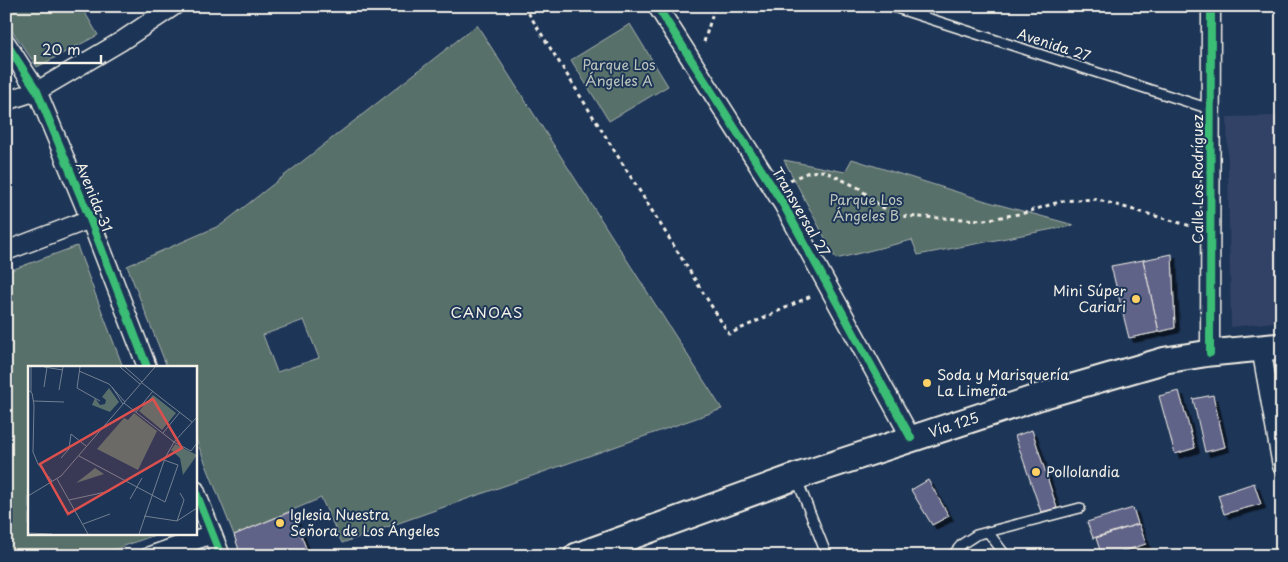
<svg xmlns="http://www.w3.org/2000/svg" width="1288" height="562" font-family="'Playpen Sans',sans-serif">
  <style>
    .built { fill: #314366 }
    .green { fill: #586f6b; stroke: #a6b0aa; fill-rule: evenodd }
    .building { fill: #616488; stroke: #f4f1e8; filter: url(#shadow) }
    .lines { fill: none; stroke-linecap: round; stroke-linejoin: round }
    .service-casing { stroke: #f4f1e8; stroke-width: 12 }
    .minor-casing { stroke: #f4f1e8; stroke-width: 21 }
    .secondary-casing { stroke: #f4f1e8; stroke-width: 29 }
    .path { stroke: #f4f1e8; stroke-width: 3; stroke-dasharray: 4 4; stroke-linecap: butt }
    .service { stroke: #1d3557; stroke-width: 9 }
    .minor { stroke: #1d3557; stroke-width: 18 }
    .secondary { stroke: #1d3557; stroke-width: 25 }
    .cycleway-casing { stroke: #1d3557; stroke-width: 11 }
    .cycleway { stroke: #3abd76; stroke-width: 8 }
    .poi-dot { fill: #ffd166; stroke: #1d3557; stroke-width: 2 }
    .labels { text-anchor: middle; stroke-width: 4; stroke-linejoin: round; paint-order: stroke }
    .street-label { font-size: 14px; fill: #f4f1e8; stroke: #1d3557 }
    .park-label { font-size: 14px; fill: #bdc4bc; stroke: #1d3557 }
    .poi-label { font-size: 14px; fill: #f4f1e8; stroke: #1d3557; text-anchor: start }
    .neighbourhood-label { font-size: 15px; letter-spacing: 1px; fill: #f4f1e8; stroke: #1d3557 }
    .inset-road { fill: none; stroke: #738091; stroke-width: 1 }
    .view { fill: #dc504e; fill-opacity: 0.15; stroke: #dc504e; stroke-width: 2.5 }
    .inset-edge { fill: none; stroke: #f4f1e8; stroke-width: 2.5 }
  </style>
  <defs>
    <filter id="shadow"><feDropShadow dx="4.5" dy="4.5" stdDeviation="0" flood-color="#0009"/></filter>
  </defs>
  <rect width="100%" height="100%" fill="#1d3557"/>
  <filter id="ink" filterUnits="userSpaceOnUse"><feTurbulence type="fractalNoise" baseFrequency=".02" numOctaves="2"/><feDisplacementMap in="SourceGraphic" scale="10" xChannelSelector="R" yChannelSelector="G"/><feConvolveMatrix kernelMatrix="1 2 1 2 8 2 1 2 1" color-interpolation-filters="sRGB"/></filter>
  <g filter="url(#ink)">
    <polygon class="built" points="1282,116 1282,321 1231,327 1227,117"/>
    <g class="green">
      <polygon points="6,6 81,6 98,35 37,67 6,22"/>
      <polygon points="630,24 668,86 609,121 571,60"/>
      <path d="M477,25L722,409L342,543L321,498L234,535L195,437V367H167L127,266L221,225ZM304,320L319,358L277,372L263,335Z"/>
      <polygon points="852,159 989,202 1074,225 918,255 912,240 836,259 784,160 845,172"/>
      <polygon points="77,246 123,367 29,367 29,533 160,533 97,556 6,556 6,272"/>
    </g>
    <g class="building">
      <polygon points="1172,254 1175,328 1159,332 1143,260"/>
      <polygon points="1143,260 1159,332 1129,338 1111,266"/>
      <polygon points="1179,391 1195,448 1175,454 1159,396"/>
      <polygon points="1213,395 1225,447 1205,452 1193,399"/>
      <polygon points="1032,430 1057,508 1041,512 1015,436"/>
      <polygon points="928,480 949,516 932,525 911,490"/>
      <polygon points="1254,483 1261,504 1224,514 1218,495"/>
      <polygon points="1133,508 1138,524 1093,538 1087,522"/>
      <polygon points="292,511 309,556 261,556 259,550 241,556 234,535"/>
      <polygon points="1139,524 1146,544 1108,556 1102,556 1096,538"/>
    </g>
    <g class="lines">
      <g class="service-casing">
        <g id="service">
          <polyline points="890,6 1210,109"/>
          <polyline points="796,477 827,556"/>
          <polyline points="988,532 1006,556"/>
          <polyline points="952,556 962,544 976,535 1080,508"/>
        </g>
      </g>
      <g class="minor-casing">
        <g id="minor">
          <polyline points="657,6 783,204 911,438"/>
          <polyline points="6,43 37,91 90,219 147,367"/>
          <polyline points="6,101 37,91 120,42 174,6"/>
          <polyline points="6,251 90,219"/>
          <polyline points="1261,348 1282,466"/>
          <polyline points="1210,353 1211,6"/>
          <polyline points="195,490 221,556"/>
          <polyline points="150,556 212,534"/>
        </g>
      </g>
      <g class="secondary-casing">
        <g id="secondary">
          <path id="s1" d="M577,556L795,477L1045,395L1166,360L1210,353L1282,346"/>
        </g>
      </g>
      <g class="path">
        <polyline points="524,6 729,334 811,296"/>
        <polyline points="704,42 715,6"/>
        <polyline points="790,180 809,172 824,171 859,188 880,206 899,216 984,220 1024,213 1062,201 1095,199 1191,226"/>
      </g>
      <use href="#service" class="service"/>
      <use href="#minor" class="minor"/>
      <use href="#secondary" class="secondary"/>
      <g class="cycleway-casing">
        <g id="cycleway">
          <polyline points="657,6 783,204 911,438"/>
          <polyline points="6,43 37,91 90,219 147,367"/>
          <polyline points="1210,353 1211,6"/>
          <polyline points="195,490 221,556"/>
        </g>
      </g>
      <use href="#cycleway" class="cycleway"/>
    </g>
  </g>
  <g class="poi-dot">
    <circle cx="1136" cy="299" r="5"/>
    <circle cx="927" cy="383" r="5"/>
    <circle cx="1036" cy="472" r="5"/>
    <circle cx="280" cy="523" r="5"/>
  </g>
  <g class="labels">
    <g class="street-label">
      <text transform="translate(1054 45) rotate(18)" y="5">Avenida 27</text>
      <text transform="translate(1198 179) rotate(-90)" y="5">Calle Los Rodríguez</text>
      <text transform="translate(94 197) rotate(68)" y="5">Avenida 31</text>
      <text transform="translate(801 212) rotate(60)" y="5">Transversal 27</text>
      <text dy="5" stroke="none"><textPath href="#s1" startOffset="399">Vía 125</textPath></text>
    </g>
    <g class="park-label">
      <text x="619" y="70">Parque Los<tspan x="619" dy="16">Ángeles A</tspan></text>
      <text x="866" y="205">Parque Los<tspan x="866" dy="16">Ángeles B</tspan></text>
    </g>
    <g class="poi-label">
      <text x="1126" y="296" text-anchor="end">Mini Súper<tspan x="1126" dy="16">Cariari</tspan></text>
      <text x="937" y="380">Soda y Marisquería<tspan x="937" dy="16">La Limeña</tspan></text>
      <text x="1046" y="477">Pollolandia</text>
      <text x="290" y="520">Iglesia Nuestra<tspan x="290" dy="16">Señora de Los Ángeles</tspan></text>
    </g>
    <g class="neighbourhood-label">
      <text x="487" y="318">CANOAS</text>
    </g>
  </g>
  <g transform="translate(28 366)">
    <rect width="169" height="169" fill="#1d3557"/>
    <path d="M81,22L91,36L82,46L64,39L67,32L72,39L77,38L78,34L74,31ZM125,29L148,47L134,64L111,45ZM106,47L129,65L110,104L69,83L96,52L100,54ZM147,78L169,89L155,109L152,92L143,84ZM67,102L76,108L48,117L61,107Z" fill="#586f6b"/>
    <path class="inset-road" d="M16,1L35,4M52,1L49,22L72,35M92,1L112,18M97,1L114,16M51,5L81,18L97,36M114,17L164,56M16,21L19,1M84,21L95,38M0,24L4,27L6,39L5,86L10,98L24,115M31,24L35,1M3,26V1M5,35L36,36M96,37L146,76L163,85L169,77M108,46L125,25M135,67L152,46M43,68L58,80M51,90L137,136L150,99L136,94M33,92L41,83L43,68M29,113L60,168M0,130L33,110L127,1M102,133L114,112M41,134L82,125M116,150L149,155L169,142M149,155L156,134L152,127M55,158L82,148M0,167L24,168M111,168L137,92L146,76L169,51"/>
    <path class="view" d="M125,33L154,82L40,148L12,98Z"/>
    <rect width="169" height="169" class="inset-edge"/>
  </g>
  <rect width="1288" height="562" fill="none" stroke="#1d3557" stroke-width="25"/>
  <rect x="12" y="12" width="1263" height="537" fill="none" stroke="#f4f1e8" stroke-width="2" filter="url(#ink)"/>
  <path d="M35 55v8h66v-8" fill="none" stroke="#f4f1e8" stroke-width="2.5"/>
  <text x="42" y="55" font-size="15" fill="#f4f1e8" stroke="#1d3557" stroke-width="4" paint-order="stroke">20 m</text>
</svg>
